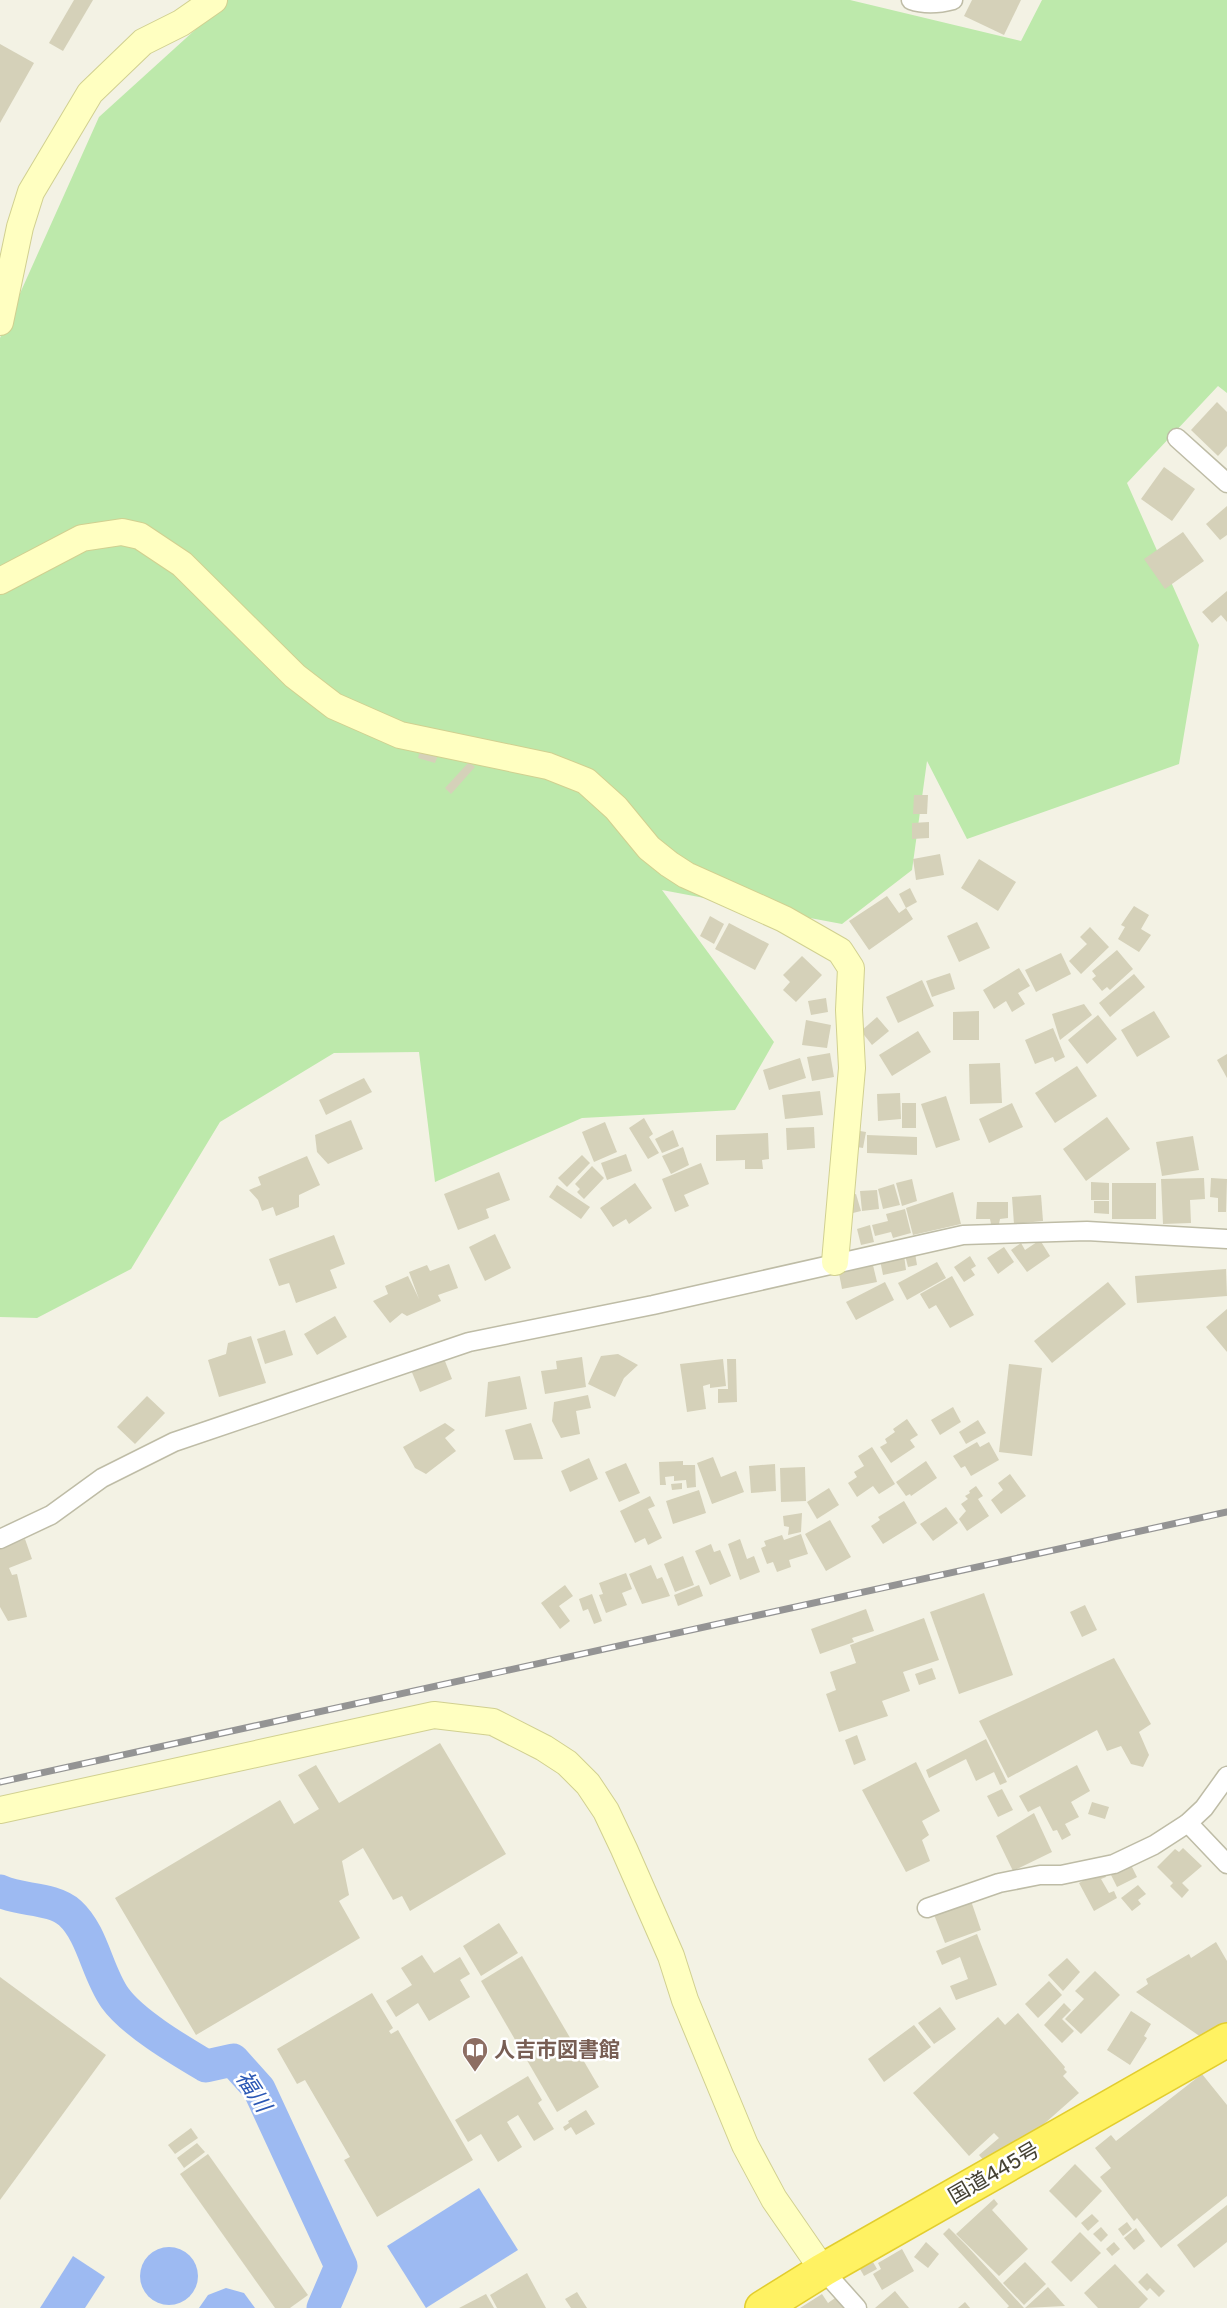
<svg xmlns="http://www.w3.org/2000/svg" width="1227" height="2308" font-family="'Golos Text','Noto Sans JP',sans-serif">
  <style>
    .green { fill: #bde9ab }
    .water { fill: #9dbaf2 }
    .lines { fill: none; stroke-linecap: round; stroke-linejoin: round }
    .river { stroke: #9dbaf2; stroke-width: 33 }
    .building { fill: #d5d1b9 }
    .street-casing { stroke: #bebca6; stroke-width: 21 }
    .secondary-casing { stroke: #d1d090; stroke-width: 28 }
    .highway-casing { stroke: #e2cd2e; stroke-width: 36 }
    .street { stroke: #fff; stroke-width: 18 }
    .secondary { stroke: #ffffc1; stroke-width: 26 }
    .highway { stroke: #fff262; stroke-width: 33 }
    .rail-casing { stroke: #949494; stroke-width: 7 }
    .rail { stroke: #fff; stroke-width: 4.5; stroke-dasharray: 14; stroke-linecap: butt }
    .labels { text-anchor: middle; stroke-width: 5; stroke-linejoin: round; paint-order: stroke }
    .education-label { font-size: 21px; font-weight: bold; fill: #785e54; stroke: #fff; text-anchor: start }
    .street-label { font-size: 21px; fill: #454234; stroke: #fff }
    .water-label { font-size: 22px; font-style: italic; fill: #2a57b4; stroke: #fff }
  </style>
  <rect width="100%" height="100%" fill="#f3f2e4"/>
  <polygon class="green" points="228,0 850,0 1021,41 1042,0 1227,0 1227,393 1218,386 1127,483 1199,645 1179,764 967,839 927,761 912,870 842,924 662,890 774,1042 735,1110 582,1118 435,1182 419,1052 334,1053 220,1122 131,1269 37,1318 0,1317 0,338 99,117"/>
  <g class="water">
    <polygon points="479,2188 518,2250 426,2308 387,2246"/>
    <circle cx="169" cy="2276" r="29"/>
    <polygon points="73,2256 105,2277 85,2308 40,2308"/>
    <polygon points="226,2288 244,2293 255,2308 199,2308 208,2295"/>
  </g>
  <g class="lines">
    <path class="river" d="M0,1891C20,1901 52,1897 70,1913C93,1934 97,1973 115,1998C133,2023 179,2050 206,2066L233,2060L259,2089L341,2266L323,2308"/>
  </g>
  <g class="building">
    <polygon points="74,0 93,0 63,51 49,43"/>
    <polygon points="972,0 1021,0 1004,35 964,16"/>
    <polygon points="0,44 34,63 0,123"/>
    <polygon points="1217,402 1227,412 1227,446 1218,456 1191,430"/>
    <polygon points="1164,467 1195,489 1172,521 1141,499"/>
    <polygon points="1227,506 1227,535 1220,540 1206,524"/>
    <polygon points="1183,532 1204,561 1165,589 1144,559"/>
    <polygon points="1227,591 1227,622 1221,615 1212,623 1202,612"/>
    <polygon points="420,751 438,755 435,763 418,758"/>
    <polygon points="469,762 475,767 451,794 445,788"/>
    <polygon points="914,795 928,795 927,814 913,814"/>
    <polygon points="929,822 929,838 912,839 912,823"/>
    <polygon points="940,854 944,875 916,880 913,859"/>
    <polygon points="979,859 1016,882 998,911 961,888"/>
    <polygon points="910,888 917,902 906,908 899,894"/>
    <polygon points="887,896 899,913 906,908 913,919 869,950 849,921"/>
    <polygon points="1134,906 1149,915 1141,929 1151,935 1139,952 1118,939 1125,927 1121,925"/>
    <polygon points="710,916 724,924 714,944 700,936"/>
    <polygon points="977,922 990,948 959,962 947,936"/>
    <polygon points="729,923 769,944 755,970 715,949"/>
    <polygon points="1090,927 1109,947 1081,974 1069,961 1087,944 1080,937"/>
    <polygon points="1117,950 1133,969 1110,990 1107,987 1102,991 1092,979 1096,976 1092,971"/>
    <polygon points="1061,953 1071,974 1036,992 1025,970"/>
    <polygon points="802,956 822,975 796,1002 783,990 790,982 783,975"/>
    <polygon points="1019,968 1030,986 1018,993 1025,1004 1012,1012 1006,1001 994,1009 983,990"/>
    <polygon points="950,973 955,989 932,997 926,981"/>
    <polygon points="1134,974 1145,987 1110,1017 1099,1003"/>
    <polygon points="922,980 934,1006 898,1023 886,997"/>
    <polygon points="826,998 828,1012 811,1015 808,1001"/>
    <polygon points="1084,1004 1092,1015 1060,1040 1052,1014"/>
    <polygon points="979,1011 979,1040 953,1040 953,1012"/>
    <polygon points="1154,1011 1170,1037 1137,1057 1121,1030"/>
    <polygon points="1098,1015 1117,1039 1087,1064 1068,1040"/>
    <polygon points="877,1017 889,1031 872,1045 861,1031"/>
    <polygon points="806,1020 831,1025 827,1048 802,1045"/>
    <polygon points="1053,1028 1065,1057 1055,1062 1053,1057 1035,1064 1025,1040"/>
    <polygon points="918,1031 931,1052 892,1076 879,1055"/>
    <polygon points="830,1053 834,1077 812,1081 807,1057"/>
    <polygon points="1227,1054 1227,1078 1217,1060"/>
    <polygon points="800,1058 806,1078 769,1090 763,1070"/>
    <polygon points="1000,1063 1002,1103 970,1104 969,1064"/>
    <polygon points="1077,1066 1097,1096 1055,1123 1035,1093"/>
    <polygon points="364,1078 372,1092 326,1115 319,1100"/>
    <polygon points="820,1091 823,1115 785,1119 782,1095"/>
    <polygon points="900,1093 901,1119 878,1121 877,1094"/>
    <polygon points="946,1096 960,1140 936,1148 921,1104"/>
    <rect x="902" y="1103" width="14" height="25"/>
    <polygon points="1012,1103 1023,1127 989,1143 979,1119"/>
    <polygon points="1107,1117 1130,1149 1086,1181 1063,1149"/>
    <polygon points="644,1118 653,1134 649,1137 659,1153 648,1159 629,1128"/>
    <polygon points="351,1120 363,1149 328,1164 317,1152 315,1135"/>
    <polygon points="605,1122 617,1152 594,1162 582,1132"/>
    <polygon points="814,1127 815,1148 787,1150 786,1128"/>
    <polygon points="673,1130 679,1146 662,1153 655,1139"/>
    <polygon points="854,1130 866,1132 863,1148 851,1146"/>
    <polygon points="768,1133 769,1159 762,1160 763,1169 745,1169 745,1160 716,1161 716,1135"/>
    <polygon points="867,1135 917,1137 917,1155 867,1153"/>
    <polygon points="1193,1136 1199,1170 1162,1176 1156,1142"/>
    <polygon points="683,1147 689,1165 671,1174 662,1156"/>
    <polygon points="626,1154 632,1171 607,1180 601,1163"/>
    <polygon points="582,1155 590,1163 567,1187 558,1178"/>
    <polygon points="307,1156 320,1185 299,1195 299,1207 276,1216 273,1207 262,1211 258,1200 249,1190 261,1185 258,1177"/>
    <polygon points="701,1163 709,1184 684,1195 689,1206 675,1212 662,1179"/>
    <polygon points="592,1166 604,1178 584,1199 577,1192 580,1189 575,1184"/>
    <polygon points="499,1172 510,1200 486,1209 489,1218 458,1230 444,1194"/>
    <polygon points="1204,1178 1205,1199 1190,1200 1191,1223 1163,1224 1161,1179"/>
    <polygon points="1211,1178 1227,1179 1226,1212 1218,1212 1218,1198 1210,1197"/>
    <polygon points="912,1179 917,1201 902,1206 896,1183"/>
    <polygon points="1091,1182 1109,1183 1109,1200 1091,1200"/>
    <polygon points="635,1183 652,1208 629,1224 626,1219 613,1227 600,1208"/>
    <rect x="1112" y="1183" width="44" height="36"/>
    <polygon points="894,1184 900,1205 883,1209 878,1189"/>
    <polygon points="557,1185 590,1207 581,1219 549,1197"/>
    <polygon points="877,1190 879,1209 862,1211 860,1191"/>
    <polygon points="953,1192 961,1224 913,1235 906,1208"/>
    <polygon points="856,1194 861,1211 849,1214 844,1197"/>
    <polygon points="1041,1195 1043,1221 1014,1224 1012,1197"/>
    <polygon points="1094,1201 1109,1201 1109,1214 1094,1213"/>
    <polygon points="977,1202 1008,1202 1008,1218 1000,1219 999,1224 991,1224 990,1219 976,1219"/>
    <polygon points="905,1209 911,1233 893,1238 891,1232 875,1236 872,1225 888,1221 886,1214"/>
    <polygon points="870,1225 874,1242 861,1245 857,1229"/>
    <polygon points="495,1234 511,1268 485,1281 469,1247"/>
    <polygon points="334,1235 345,1264 330,1270 337,1288 296,1303 289,1283 279,1286 269,1259"/>
    <polygon points="1040,1240 1050,1256 1027,1272 1011,1250 1021,1243 1025,1250"/>
    <polygon points="1004,1247 1014,1262 998,1274 987,1258"/>
    <polygon points="915,1253 917,1265 908,1267 905,1255"/>
    <polygon points="904,1255 906,1270 883,1275 880,1260"/>
    <polygon points="970,1256 976,1266 971,1269 975,1275 964,1282 954,1267"/>
    <polygon points="872,1261 877,1282 842,1289 838,1268"/>
    <polygon points="937,1262 946,1278 907,1300 898,1283"/>
    <polygon points="449,1264 458,1288 438,1295 441,1301 407,1316 402,1313 390,1323 373,1301 388,1294 385,1286 408,1276 419,1299 409,1272 427,1265 430,1271"/>
    <polygon points="1226,1269 1227,1296 1137,1303 1135,1276"/>
    <polygon points="952,1276 974,1315 950,1328 936,1305 929,1309 920,1294"/>
    <polygon points="885,1282 894,1300 856,1320 846,1302"/>
    <polygon points="1108,1282 1126,1304 1052,1363 1034,1341"/>
    <polygon points="1227,1309 1227,1352 1206,1327"/>
    <polygon points="335,1316 347,1337 317,1355 304,1334"/>
    <polygon points="285,1330 293,1355 265,1364 257,1339"/>
    <polygon points="251,1336 266,1383 219,1397 208,1360 226,1354 228,1343"/>
    <polygon points="618,1354 638,1365 624,1378 615,1397 588,1384 601,1356"/>
    <polygon points="443,1356 452,1379 420,1392 411,1370"/>
    <polygon points="582,1357 586,1387 545,1394 541,1371 557,1369 556,1361"/>
    <polygon points="723,1359 726,1386 710,1388 710,1384 703,1386 706,1409 687,1412 680,1364"/>
    <polygon points="727,1359 736,1359 737,1402 718,1403 718,1389 728,1389"/>
    <polygon points="1009,1364 1042,1368 1032,1456 999,1452"/>
    <polygon points="520,1376 527,1409 485,1417 488,1382"/>
    <polygon points="588,1395 591,1408 576,1411 580,1434 561,1438 552,1421 554,1402"/>
    <polygon points="147,1396 165,1413 135,1444 117,1427"/>
    <polygon points="953,1407 961,1422 940,1435 931,1420"/>
    <polygon points="907,1419 918,1435 910,1440 915,1447 891,1463 880,1447 887,1443 885,1439 895,1432 893,1429"/>
    <polygon points="978,1420 986,1433 966,1444 959,1432"/>
    <polygon points="445,1423 455,1430 445,1438 456,1451 426,1474 415,1468 403,1447"/>
    <polygon points="531,1423 543,1459 514,1460 505,1430"/>
    <polygon points="977,1442 980,1447 989,1442 999,1460 971,1476 965,1466 961,1468 953,1456"/>
    <polygon points="872,1447 895,1484 879,1494 873,1486 857,1497 848,1483 857,1477 854,1472 864,1466 858,1456"/>
    <polygon points="713,1457 721,1477 736,1471 744,1492 712,1504 697,1463"/>
    <polygon points="589,1458 598,1479 570,1492 561,1471"/>
    <polygon points="683,1461 683,1465 695,1465 696,1487 687,1488 686,1480 674,1481 674,1476 665,1477 666,1485 660,1485 659,1462"/>
    <polygon points="926,1461 937,1478 911,1496 910,1494 906,1496 896,1482"/>
    <polygon points="626,1463 640,1493 619,1502 605,1472"/>
    <polygon points="775,1464 776,1491 751,1493 749,1466"/>
    <polygon points="805,1467 806,1501 781,1502 780,1468"/>
    <polygon points="1010,1474 1026,1496 1001,1514 991,1500 1003,1490 998,1483"/>
    <polygon points="682,1483 682,1489 672,1490 671,1484"/>
    <polygon points="976,1486 983,1496 978,1499 989,1516 967,1531 959,1519 966,1511 961,1504 968,1499 965,1496 970,1493 969,1491"/>
    <polygon points="829,1488 839,1505 817,1519 807,1502"/>
    <polygon points="699,1490 706,1513 673,1524 666,1501"/>
    <polygon points="650,1496 655,1506 648,1509 662,1538 648,1545 645,1538 635,1543 620,1511"/>
    <polygon points="904,1501 917,1523 883,1544 871,1526 880,1520 878,1517"/>
    <polygon points="946,1507 958,1523 933,1541 920,1524"/>
    <polygon points="802,1513 801,1532 788,1535 789,1527 784,1526 783,1516"/>
    <polygon points="830,1520 851,1557 826,1571 805,1534"/>
    <polygon points="801,1534 808,1554 789,1560 791,1567 777,1572 773,1562 767,1564 761,1548 766,1546 764,1541 782,1535 784,1540"/>
    <polygon points="25,1539 32,1559 9,1568 12,1575 17,1574 27,1617 8,1621 0,1607 0,1548"/>
    <polygon points="740,1539 747,1559 754,1556 760,1572 740,1580 728,1544"/>
    <polygon points="711,1544 714,1552 720,1550 731,1576 710,1585 695,1551"/>
    <polygon points="683,1556 694,1585 675,1592 664,1564"/>
    <polygon points="651,1565 657,1579 662,1577 670,1596 642,1604 629,1574"/>
    <polygon points="626,1573 632,1589 622,1593 627,1605 606,1613 599,1595 603,1594 599,1583"/>
    <polygon points="565,1585 573,1596 559,1606 570,1621 560,1629 541,1603"/>
    <polygon points="699,1585 703,1596 678,1606 674,1595"/>
    <polygon points="984,1593 1013,1675 959,1694 930,1612"/>
    <polygon points="592,1594 602,1621 594,1624 588,1609 583,1611 579,1599"/>
    <polygon points="1085,1605 1097,1630 1082,1637 1070,1612"/>
    <polygon points="866,1609 874,1631 852,1638 854,1642 820,1654 811,1629"/>
    <polygon points="924,1618 939,1660 903,1672 910,1691 882,1701 888,1716 839,1732 826,1694 836,1690 830,1672 856,1663 850,1645"/>
    <polygon points="1114,1658 1151,1724 1139,1732 1149,1755 1143,1767 1131,1764 1121,1746 1107,1751 1097,1730 1008,1778 979,1721"/>
    <polygon points="932,1668 936,1679 919,1685 915,1674"/>
    <polygon points="857,1735 866,1760 854,1765 845,1740"/>
    <polygon points="986,1739 1007,1782 1000,1785 994,1772 976,1781 966,1759 929,1778 926,1770"/>
    <polygon points="440,1743 506,1854 410,1911 402,1896 393,1900 363,1848 342,1861 349,1895 339,1901 360,1938 196,2035 115,1898 280,1800 294,1824 319,1809 298,1775 316,1765 339,1803"/>
    <polygon points="916,1762 940,1811 922,1821 929,1835 922,1840 930,1861 906,1872 862,1790"/>
    <polygon points="1077,1765 1090,1791 1071,1802 1079,1817 1065,1824 1071,1835 1062,1840 1057,1830 1053,1831 1040,1806 1028,1812 1019,1796"/>
    <polygon points="1002,1789 1013,1810 998,1817 987,1796"/>
    <polygon points="1092,1802 1109,1807 1105,1819 1088,1814"/>
    <polygon points="1034,1813 1052,1852 1013,1871 996,1836"/>
    <polygon points="1183,1848 1202,1866 1182,1883 1189,1890 1182,1898 1170,1886 1173,1883 1157,1867 1175,1849 1179,1852"/>
    <polygon points="1129,1861 1137,1877 1117,1887 1109,1871"/>
    <polygon points="1103,1870 1106,1877 1101,1879 1109,1893 1114,1891 1117,1898 1094,1911 1079,1883"/>
    <polygon points="1138,1885 1146,1894 1138,1900 1141,1904 1132,1911 1121,1898"/>
    <polygon points="970,1898 981,1930 945,1943 933,1912"/>
    <polygon points="499,1923 518,1953 481,1976 463,1946"/>
    <polygon points="977,1934 997,1985 956,2000 950,1986 968,1979 960,1957 942,1965 936,1951"/>
    <polygon points="1216,1942 1227,1961 1227,2035 1211,2044 1136,1992 1148,1984 1146,1979 1189,1954 1191,1958"/>
    <polygon points="422,1955 434,1973 460,1957 470,1974 460,1980 470,1997 429,2021 418,2003 396,2017 386,2001 412,1985 401,1968"/>
    <polygon points="522,1956 599,2087 557,2112 481,1981"/>
    <polygon points="1067,1958 1080,1972 1063,1991 1048,1975"/>
    <polygon points="1095,1971 1120,1995 1081,2034 1065,2019 1084,1999 1075,1991"/>
    <polygon points="0,1977 106,2055 0,2200"/>
    <polygon points="1049,1981 1062,1995 1038,2018 1025,2004"/>
    <polygon points="372,1993 393,2028 389,2031 391,2034 398,2030 473,2160 377,2217 344,2160 350,2157 305,2080 297,2084 277,2049"/>
    <polygon points="1064,2003 1071,2010 1062,2019 1074,2031 1062,2043 1044,2025"/>
    <polygon points="940,2007 956,2029 934,2044 918,2023"/>
    <polygon points="1131,2011 1151,2024 1144,2036 1147,2038 1130,2065 1107,2050"/>
    <polygon points="1018,2013 1065,2067 1064,2069 1067,2072 1063,2076 1079,2093 992,2170 979,2155 999,2138 994,2133 969,2156 913,2093 998,2017 1005,2025"/>
    <polygon points="914,2025 931,2047 884,2082 868,2059"/>
    <polygon points="1202,2074 1227,2105 1227,2196 1161,2248 1137,2218 1134,2221 1100,2177 1111,2168 1095,2148 1111,2135 1116,2141"/>
    <polygon points="528,2076 542,2100 538,2103 554,2129 534,2141 518,2115 507,2122 522,2147 498,2162 481,2134 468,2142 455,2120"/>
    <polygon points="586,2110 595,2124 576,2135 571,2127 565,2131 563,2127 569,2123 568,2121"/>
    <polygon points="191,2128 198,2138 175,2154 168,2145"/>
    <polygon points="197,2143 205,2152 184,2168 177,2158"/>
    <polygon points="208,2154 308,2295 290,2308 275,2308 180,2174"/>
    <polygon points="1075,2164 1102,2191 1076,2218 1049,2191"/>
    <polygon points="994,2199 998,2204 992,2210 1028,2249 999,2276 956,2234"/>
    <polygon points="1227,2205 1227,2242 1194,2268 1177,2245"/>
    <polygon points="1092,2214 1099,2221 1088,2231 1081,2223"/>
    <polygon points="1127,2222 1132,2229 1123,2236 1118,2229"/>
    <polygon points="1101,2227 1108,2235 1101,2242 1093,2234"/>
    <polygon points="949,2228 967,2246 1024,2308 1007,2308 1009,2306 943,2234"/>
    <polygon points="1136,2228 1145,2241 1134,2250 1124,2238"/>
    <polygon points="1080,2232 1101,2253 1071,2282 1051,2262"/>
    <polygon points="926,2242 939,2254 928,2268 914,2257"/>
    <polygon points="1114,2242 1120,2249 1112,2256 1106,2249"/>
    <polygon points="902,2249 914,2271 882,2290 873,2274 881,2269 878,2263"/>
    <polygon points="873,2262 877,2269 864,2276 860,2269"/>
    <polygon points="1025,2262 1046,2284 1024,2305 1003,2283"/>
    <polygon points="1115,2264 1148,2299 1139,2308 1098,2308 1084,2293"/>
    <polygon points="527,2273 546,2308 497,2308 490,2295"/>
    <polygon points="1147,2273 1165,2291 1159,2297 1150,2288 1147,2291 1138,2282"/>
    <polygon points="1048,2287 1065,2306 1025,2308"/>
    <polygon points="895,2291 909,2308 875,2308"/>
    <polygon points="577,2292 587,2308 571,2308 565,2299"/>
    <polygon points="486,2294 494,2308 459,2308"/>
    <polygon points="822,2294 828,2303 838,2296 846,2308 800,2308"/>
    <polygon points="965,2302 970,2308 958,2308"/>
  </g>
  <g class="lines">
    <g class="street-casing">
      <g id="street">
        <path d="M911,0C925,5 938,4 953,0"/>
        <polyline points="1177,438 1227,483"/>
        <polyline points="0,1539 51,1515 102,1478 174,1442 469,1342 653,1305 963,1235 1087,1231 1227,1239"/>
        <polyline points="1188,1823 1227,1864"/>
        <polyline points="927,1908 999,1883 1040,1875 1061,1875 1114,1864 1154,1845 1188,1823 1204,1808 1227,1776"/>
        <polyline points="823,2270 857,2308"/>
      </g>
    </g>
    <g class="secondary-casing">
      <g id="secondary">
        <polyline points="0,322 20,227 31,192 90,93 143,42 181,23 214,0"/>
        <polyline points="0,581 82,538 122,532 140,536 182,564 295,676 334,706 400,735 548,766 586,781 616,808 649,848 669,864 686,875 784,919 840,951 851,968 849,1010 852,1068 835,1262"/>
        <polyline points="0,1810 434,1715 493,1722 544,1748 567,1763 588,1784 606,1811 624,1849 671,1956 685,2000 745,2145 774,2199 823,2270"/>
      </g>
    </g>
    <g class="highway-casing">
      <polyline id="highway" points="762,2308 823,2270 1227,2040"/>
    </g>
    <use href="#street" class="street"/>
    <use href="#secondary" class="secondary"/>
    <use href="#highway" class="highway"/>
    <g class="rail-casing">
      <polyline id="rail" points="0,1782 1227,1512"/>
    </g>
    <use href="#rail" class="rail"/>
  </g>
  <defs>
    <g id="library-pin" transform="scale(1.35)"><path d="M0 17L-7.5 6A9.5 9.5 0 1 1 7.5 6Z" fill="#8d6e63" stroke="#fff"/><path d="M-6-4Q-3-5.5-.7-3.5V5Q-3 3-6 4ZM6-4Q3-5.5 .7-3.5V5Q3 3 6 4Z" fill="#fff"/></g>
  </defs>
  <g fill-rule="evenodd">
    <use href="#library-pin" x="475" y="2050"/>
  </g>
  <g class="labels">
    <g class="education-label">
      <text x="494" y="2057">人吉市図書館</text>
    </g>
    <g class="street-label">
      <text transform="translate(994 2173) rotate(-30)" y="7">国道445号</text>
    </g>
    <g class="water-label">
      <text transform="translate(254 2091) rotate(57)" y="8">福川</text>
    </g>
  </g>
</svg>
